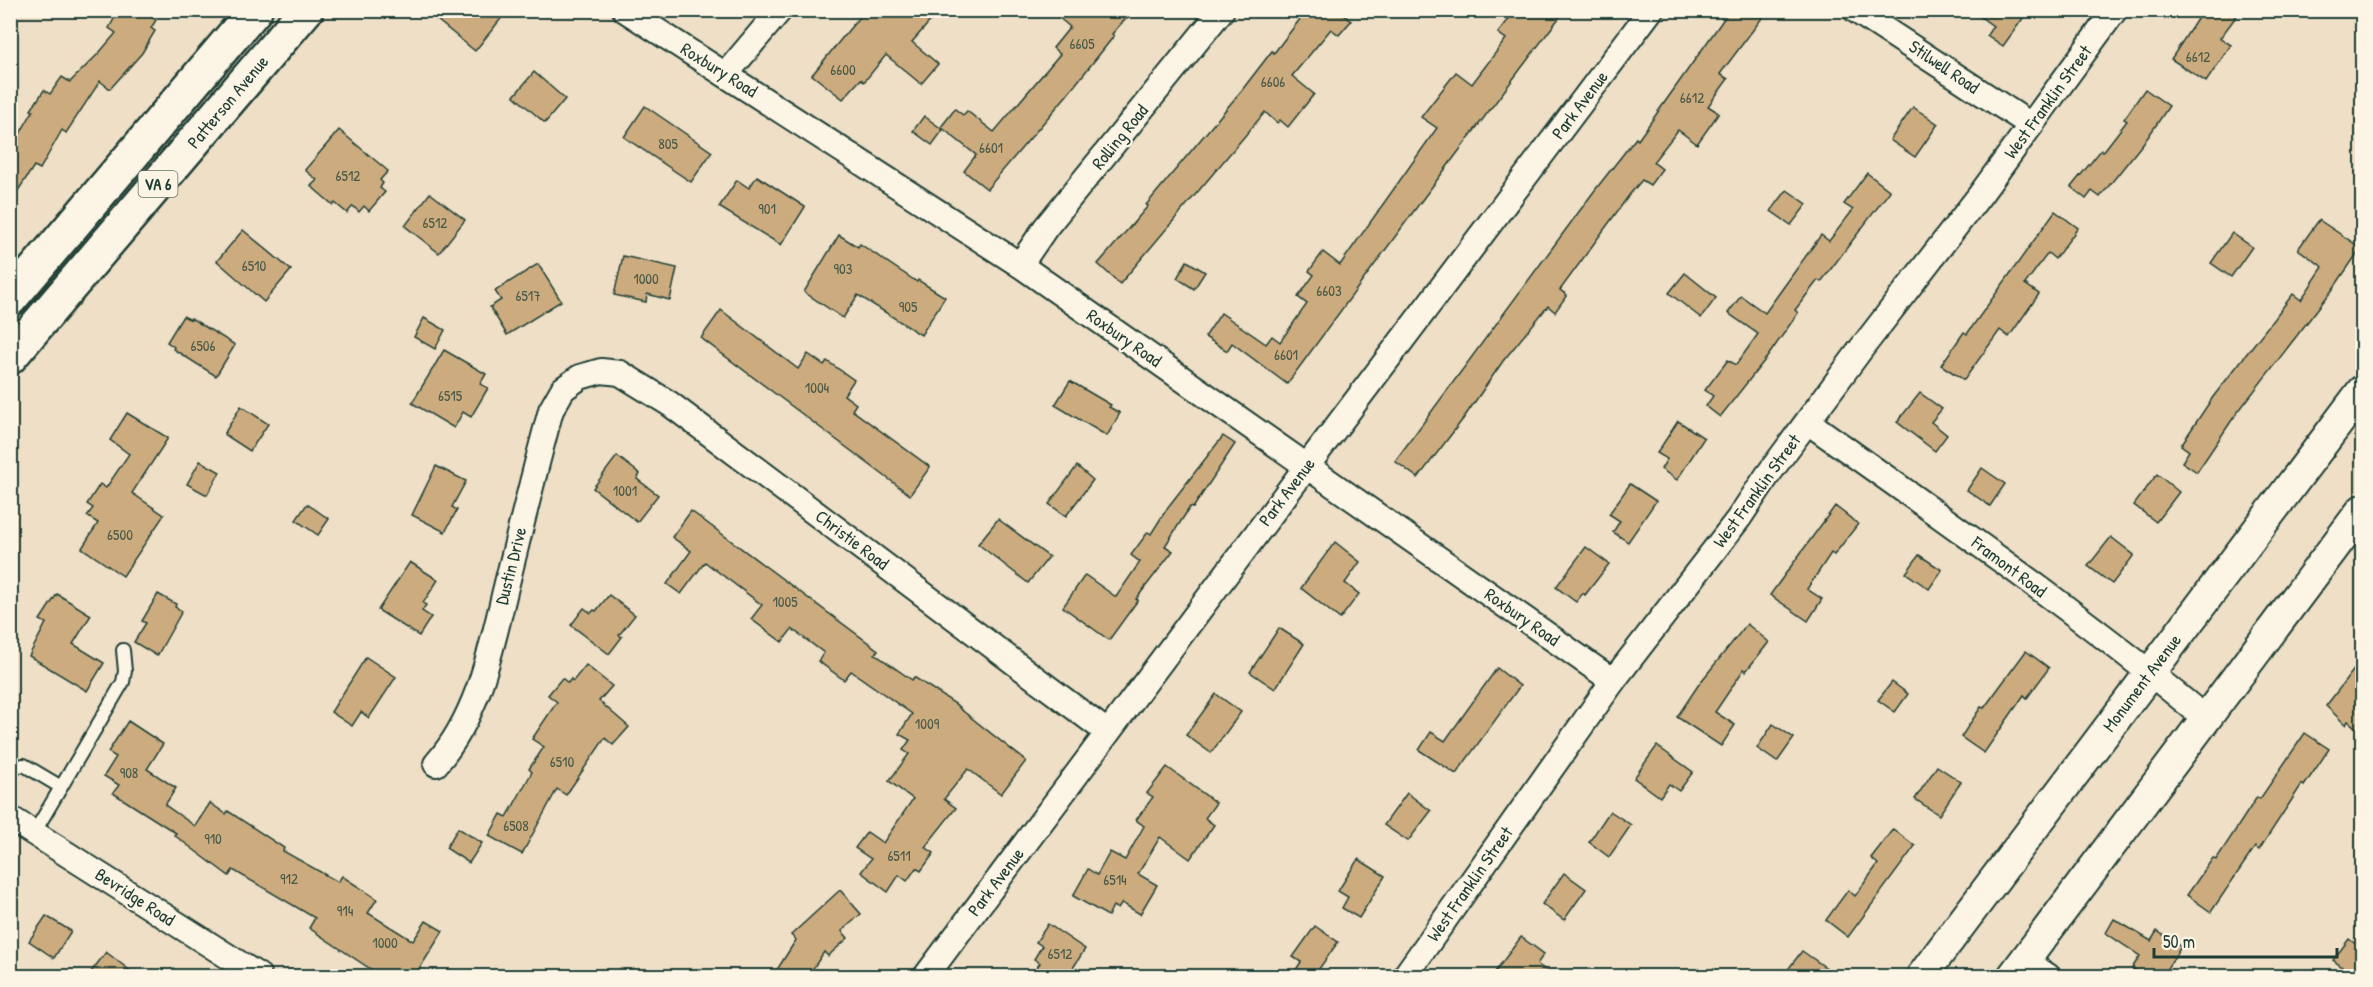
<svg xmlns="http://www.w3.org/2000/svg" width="2373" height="987" font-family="'Patrick Hand',sans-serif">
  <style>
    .building { fill: #ccac7f; stroke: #1f3d34; stroke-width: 1.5 }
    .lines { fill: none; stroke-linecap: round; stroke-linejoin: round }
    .service-casing { stroke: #1f3d34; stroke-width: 16 }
    .minor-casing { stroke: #1f3d34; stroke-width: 28 }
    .tertiary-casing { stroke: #1f3d34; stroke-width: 34 }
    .primary-casing { stroke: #1f3d34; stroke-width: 38 }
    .service { stroke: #fcf5e5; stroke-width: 12 }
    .minor { stroke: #fcf5e5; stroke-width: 24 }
    .tertiary { stroke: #fcf5e5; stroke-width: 30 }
    .primary { stroke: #fcf5e5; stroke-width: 33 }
    .labels { text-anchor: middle; stroke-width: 4.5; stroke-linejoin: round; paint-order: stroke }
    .number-label { font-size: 15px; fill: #4a5947 }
    .shield { fill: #fcf5e5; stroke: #617469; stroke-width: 1.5 }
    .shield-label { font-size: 16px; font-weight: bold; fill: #1f3d34 }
    .street-label { font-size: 18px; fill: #1f3d34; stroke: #fcf5e5 }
  </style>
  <rect width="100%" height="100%" fill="#eedfc6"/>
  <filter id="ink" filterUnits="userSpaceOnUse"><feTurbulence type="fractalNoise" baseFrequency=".0167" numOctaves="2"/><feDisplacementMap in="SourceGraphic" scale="12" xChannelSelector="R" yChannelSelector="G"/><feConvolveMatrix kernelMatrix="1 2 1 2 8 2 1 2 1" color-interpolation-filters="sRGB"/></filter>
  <g filter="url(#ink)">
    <g class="building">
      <polygon points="119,10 155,10 151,17 156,20 151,28 155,31 142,53 110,89 100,81 66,133 62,130 40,169 34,166 10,203 10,151 33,111 31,110 44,90 50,94 62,77 70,82 99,53 116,33 109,28"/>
      <polygon points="425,10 508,10 475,51"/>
      <polygon points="865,10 940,10 912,42 938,64 921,84 886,55 864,82 861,79 843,99 812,75"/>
      <polygon points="1050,10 1133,10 1112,34 1114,36 1067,95 987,189 964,171 976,155 941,127 955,109 963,115 967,111 994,132 1060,54 1053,48 1070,27"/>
      <polygon points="1307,10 1346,10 1343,14 1351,21 1339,35 1331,29 1292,76 1314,94 1288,127 1280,120 1277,123 1265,112 1120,284 1098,264 1148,206 1146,205 1242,90 1272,51 1274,53"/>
      <polygon points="1516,10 1565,10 1422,200 1287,384 1232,343 1227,351 1205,337 1221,313 1266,344 1272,336 1280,342 1307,304 1298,297 1314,275 1309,271 1323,252 1340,265 1437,128 1421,117 1456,72 1472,84 1506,39 1498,33"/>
      <polygon points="1730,10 1768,10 1720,74 1728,79 1708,106 1719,113 1697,144 1678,130 1653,162 1662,169 1650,185 1642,180 1630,194 1560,290 1567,295 1555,312 1548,306 1503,361 1463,419 1418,478 1395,461 1595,190 1636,138 1638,140"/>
      <polygon points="1971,10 2029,10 2003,46 1987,35 1993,26"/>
      <polygon points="2203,10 2241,10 2220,38 2231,45 2206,82 2171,59"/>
      <polygon points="534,72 565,99 545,123 514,96"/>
      <polygon points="2145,89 2169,106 2148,137 2100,197 2092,191 2086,199 2071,187 2101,150 2103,152 2127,121 2124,119"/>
      <polygon points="645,106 712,152 691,182 624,137"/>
      <polygon points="1913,107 1938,124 1915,157 1890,140"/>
      <polygon points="924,116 943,130 932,145 913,131"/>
      <polygon points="339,130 388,171 380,180 383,183 380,188 385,192 369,211 364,206 359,212 353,206 347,213 335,203 333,205 311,186 317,180 305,170"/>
      <polygon points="1867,173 1890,191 1821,282 1818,280 1795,310 1798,313 1768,356 1720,417 1706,406 1713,396 1705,390 1728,360 1736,365 1758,334 1728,313 1741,296 1765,313 1821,235 1829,241 1853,210 1844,204"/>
      <polygon points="757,176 805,207 781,245 719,207 737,180 749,188"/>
      <polygon points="1787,190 1807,204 1791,225 1771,211"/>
      <polygon points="430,193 465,220 439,253 405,226"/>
      <polygon points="2055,211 2078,228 2055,259 2048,253 2025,284 2039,294 2009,337 2000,330 1964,380 1941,365 1964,332 1967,334"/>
      <polygon points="2319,220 2361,248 2333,289 2234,417 2197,472 2182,462 2189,451 2181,445 2213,397 2293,294 2301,300 2323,267 2298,249"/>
      <polygon points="243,230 291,270 264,302 217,261"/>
      <polygon points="2232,233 2252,247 2231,277 2211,263"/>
      <polygon points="839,235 858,247 860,244 917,282 918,280 945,297 921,335 858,295 843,318 804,292"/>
      <polygon points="623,256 677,268 670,300 647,294 646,302 614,295"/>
      <polygon points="1187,261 1205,272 1194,289 1177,278"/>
      <polygon points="538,264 561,301 507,335 490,307 501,300 495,291"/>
      <polygon points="1685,273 1716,298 1701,318 1669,293"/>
      <polygon points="721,310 798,369 808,354 824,365 827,361 854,380 844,395 856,404 852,410 930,467 910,495 701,338"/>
      <polygon points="183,316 191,320 191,318 235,345 216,376 173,349 174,347 167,342"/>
      <polygon points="424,318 445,330 435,349 414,337"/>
      <polygon points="444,350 486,374 480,384 488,388 471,417 463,412 454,428 412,403"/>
      <polygon points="1070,381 1111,405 1109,407 1120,413 1107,436 1055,405"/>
      <polygon points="1920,393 1942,409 1931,422 1947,435 1935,451 1897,422"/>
      <polygon points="241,406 268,424 250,451 224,434"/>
      <polygon points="127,413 168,438 132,493 164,515 123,576 82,548 98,523 87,516 93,508 87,504 100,484 106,488 129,454 110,440"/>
      <polygon points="1678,421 1704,438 1677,480 1661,469 1667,459 1657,453"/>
      <polygon points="1223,436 1235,444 1193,508 1190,507 1165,546 1173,551 1136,599 1138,600 1109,640 1063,607 1085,575 1116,597 1140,562 1131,555 1148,532 1151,534 1168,507"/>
      <polygon points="617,456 640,474 637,479 658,495 637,522 593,488"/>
      <polygon points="200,461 220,472 207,495 187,484"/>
      <polygon points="436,466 466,481 452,507 457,510 445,532 412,515"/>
      <polygon points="1077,466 1093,480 1066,516 1049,504"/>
      <polygon points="1982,468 2005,484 1990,506 1967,490"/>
      <polygon points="2157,474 2179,492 2156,522 2134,505"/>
      <polygon points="1630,484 1656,501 1628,542 1613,532 1620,521 1609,514"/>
      <polygon points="307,504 329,519 318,535 296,520"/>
      <polygon points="1835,506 1858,524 1834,555 1831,553 1807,589 1822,599 1808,621 1770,595"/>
      <polygon points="691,511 878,650 875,654 912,680 914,677 960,707 959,708 1026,761 1001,794 968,769 944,799 956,808 925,847 934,853 921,871 916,868 907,881 899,875 888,892 861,872 871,859 855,848 867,832 883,843 913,799 889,781 909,754 903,750 910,740 899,734 912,714 851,671 844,680 818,661 824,653 792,629 782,642 751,619 762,605 705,562 681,594 667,584 691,551 672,537"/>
      <polygon points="998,519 1049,557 1028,583 978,544"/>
      <polygon points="2111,537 2134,555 2112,584 2088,566"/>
      <polygon points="1335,542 1360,562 1345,583 1359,594 1340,619 1301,588"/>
      <polygon points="1586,547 1609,564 1585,595 1583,593 1576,602 1556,587"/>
      <polygon points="1919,555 1942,570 1929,589 1906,573"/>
      <polygon points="410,562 438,580 423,603 426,605 422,611 431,617 419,636 378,610"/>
      <polygon points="57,594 91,615 73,644 104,663 87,691 29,656 46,623 40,620"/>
      <polygon points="158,594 176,604 175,607 182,611 157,656 134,642 146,623 142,621"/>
      <polygon points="609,595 635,615 619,635 622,637 609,654 571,625 584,608 591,613 594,610 596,611"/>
      <polygon points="1747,624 1769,642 1746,671 1744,669 1715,712 1735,725 1721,746 1677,717 1699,684"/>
      <polygon points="1279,628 1304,644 1275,689 1250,672"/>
      <polygon points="2026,651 2049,668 2027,698 2024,695 1984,753 1961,737 1981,707 1984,708"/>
      <polygon points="366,657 396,677 369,718 361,712 352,726 331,712"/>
      <polygon points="2362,659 2362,733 2348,721 2346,725 2326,706"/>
      <polygon points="586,665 612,686 599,701 629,727 613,745 605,738 566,795 557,789 522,854 489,836 501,814 507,817 532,772 529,769 544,747 532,739 557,702 548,695 562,678 568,683 571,679 573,681"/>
      <polygon points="1497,668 1520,686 1456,774 1419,750 1431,732 1445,741"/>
      <polygon points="1892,682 1908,694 1895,712 1878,700"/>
      <polygon points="1216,694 1241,712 1211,753 1186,735"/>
      <polygon points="128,721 163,744 147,769 176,788 165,805 195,826 210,803 226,814 228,811 284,848 283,851 338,882 342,876 377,899 368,913 413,941 426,921 443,931 415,976 381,976 309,928 315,918 233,870 229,876 174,835 176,833 113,793 119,785 104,776 116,757 108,752"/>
      <polygon points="1773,724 1794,738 1777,762 1757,748"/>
      <polygon points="2305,733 2329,749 2304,786 2302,784 2259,850 2255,847 2211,912 2187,895 2213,858 2216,860 2257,797 2260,799"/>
      <polygon points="1657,746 1693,772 1679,791 1669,784 1660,797 1634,778"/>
      <polygon points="1937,766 1961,782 1939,815 1915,799"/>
      <polygon points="1167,767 1216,803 1205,818 1214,825 1190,859 1160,837 1138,874 1157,885 1140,914 1122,903 1118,909 1113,906 1108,916 1073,896 1088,869 1097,875 1110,852 1125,860 1144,826 1136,820 1153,797 1147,793"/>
      <polygon points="1407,793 1431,811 1408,841 1384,825"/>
      <polygon points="1610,811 1631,825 1609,857 1589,842"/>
      <polygon points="458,828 482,843 469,863 446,848"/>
      <polygon points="1893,829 1915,846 1848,937 1826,920 1848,890 1855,896 1878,864 1871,858"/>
      <polygon points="1358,859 1385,876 1359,918 1342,908 1348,897 1338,891"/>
      <polygon points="1564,873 1586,889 1564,920 1542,904"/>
      <polygon points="840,890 861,914 842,931 848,938 828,956 824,952 808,976 773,976 796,940 791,935"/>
      <polygon points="46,916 71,931 54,958 29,941"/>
      <polygon points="2114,919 2151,941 2157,931 2181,947 2162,976 2145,976 2132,968 2140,956 2106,933"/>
      <polygon points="1048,924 1085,949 1068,976 1031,976 1040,963 1034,959 1042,946 1036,942"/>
      <polygon points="1315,926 1338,942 1314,976 1292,976 1301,962 1293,957"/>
      <polygon points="1521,937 1544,954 1537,964 1554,976 1492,976"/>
      <polygon points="2349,939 2362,949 2362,976 2354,976 2333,960"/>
      <polygon points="1802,951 1838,976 1783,976"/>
      <polygon points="106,952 137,976 88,976"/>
    </g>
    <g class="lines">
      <g class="service-casing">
        <g id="service">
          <polyline points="10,772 18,766 24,765 61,787"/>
          <polyline points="34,833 123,682 125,671 123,650"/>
        </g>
      </g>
      <g class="minor-casing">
        <g id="minor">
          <polyline points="625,10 1020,265 1613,681"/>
          <polyline points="1855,10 2031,125"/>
          <polyline points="726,74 780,10"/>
          <polyline points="1020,265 1046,227 1222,10"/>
          <path d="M1808,422C1942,518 2079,612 2206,719"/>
          <path d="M436,764C481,713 492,643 508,579C522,522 536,466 551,410L563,389L580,377L601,371L620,373L670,404L1107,732"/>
          <polyline points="10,818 259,976"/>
          <polyline points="2025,961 2048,976"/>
          <polyline points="926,976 1307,466 1651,10"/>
          <polyline points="1405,976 1613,681 1739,518 1767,476 1861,349 1980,195 2115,10"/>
        </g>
      </g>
      <g class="tertiary-casing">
        <g id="tertiary">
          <polyline points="1922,976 2362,391"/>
          <polyline points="2013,976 2362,510"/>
        </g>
      </g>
      <g class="primary-casing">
        <g id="primary">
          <polyline points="10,299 255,10"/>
          <polyline points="10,357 306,10"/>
        </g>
      </g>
      <use href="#service" class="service"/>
      <use href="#minor" class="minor"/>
      <use href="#tertiary" class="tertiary"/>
      <use href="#primary" class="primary"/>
    </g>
  </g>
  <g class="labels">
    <g class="number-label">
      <text x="1082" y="49">6605</text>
      <text x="2198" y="62">6612</text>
      <text x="843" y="75">6600</text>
      <text x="1273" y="87">6606</text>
      <text x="1692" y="103">6612</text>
      <text x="668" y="149">805</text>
      <text x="991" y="153">6601</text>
      <text x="348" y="181">6512</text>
      <text x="767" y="214">901</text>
      <text x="435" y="228">6512</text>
      <text x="254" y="271">6510</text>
      <text x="843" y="274">903</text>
      <text x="646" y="284">1000</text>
      <text x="1329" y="296">6603</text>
      <text x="528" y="301">6517</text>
      <text x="908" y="312">905</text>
      <text x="203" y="351">6506</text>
      <text x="1286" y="360">6601</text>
      <text x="817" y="393">1004</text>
      <text x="450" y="401">6515</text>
      <text x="625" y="496">1001</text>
      <text x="120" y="540">6500</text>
      <text x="785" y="607">1005</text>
      <text x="927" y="729">1009</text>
      <text x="562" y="767">6510</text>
      <text x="129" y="778">908</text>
      <text x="516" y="831">6508</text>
      <text x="213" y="844">910</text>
      <text x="899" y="861">6511</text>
      <text x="289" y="884">912</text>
      <text x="1115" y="885">6514</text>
      <text x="345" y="916">914</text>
      <text x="385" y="948">1000</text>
      <text x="1060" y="959">6512</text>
    </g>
    <rect class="shield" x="138.5" y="171" width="39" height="26" rx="4.5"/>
    <g class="shield-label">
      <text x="158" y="190">VA 6</text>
    </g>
    <g class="street-label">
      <text transform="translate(1944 67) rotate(34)" y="6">Stilwell Road</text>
      <text transform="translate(719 70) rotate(32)" y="6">Roxbury Road</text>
      <text transform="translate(228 102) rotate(-50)" y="6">Patterson Avenue</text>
      <text transform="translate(2048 102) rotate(-54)" y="6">West Franklin Street</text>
      <text transform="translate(1580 105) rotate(-53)" y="6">Park Avenue</text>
      <text transform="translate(1120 137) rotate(-51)" y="6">Rolling Road</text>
      <text transform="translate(1124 338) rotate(35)" y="6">Roxbury Road</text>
      <text transform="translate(1757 491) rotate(-54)" y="6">West Franklin Street</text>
      <text transform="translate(1287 492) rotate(-53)" y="6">Park Avenue</text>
      <text transform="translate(852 540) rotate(37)" y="6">Christie Road</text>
      <text transform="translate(511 566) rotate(-76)" y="6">Dustin Drive</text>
      <text transform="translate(2009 567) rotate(37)" y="6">Framont Road</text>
      <text transform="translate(1522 617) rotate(35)" y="6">Roxbury Road</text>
      <text transform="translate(2142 683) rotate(-53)" y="6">Monument Avenue</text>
      <text transform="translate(996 882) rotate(-53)" y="6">Park Avenue</text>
      <text transform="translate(1470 884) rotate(-55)" y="6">West Franklin Street</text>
      <text transform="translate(135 897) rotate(33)" y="6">Bevridge Road</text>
    </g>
  </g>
  <rect width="2373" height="987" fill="none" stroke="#fcf5e5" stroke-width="36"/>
  <rect x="18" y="18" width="2337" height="951" fill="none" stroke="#1f3d34" stroke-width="2" filter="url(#ink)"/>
  <path d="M2154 948v9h183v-9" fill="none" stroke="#1f3d34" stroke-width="3"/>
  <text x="2163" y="948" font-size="18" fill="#1f3d34" stroke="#fcf5e5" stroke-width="4.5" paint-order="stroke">50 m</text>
</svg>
